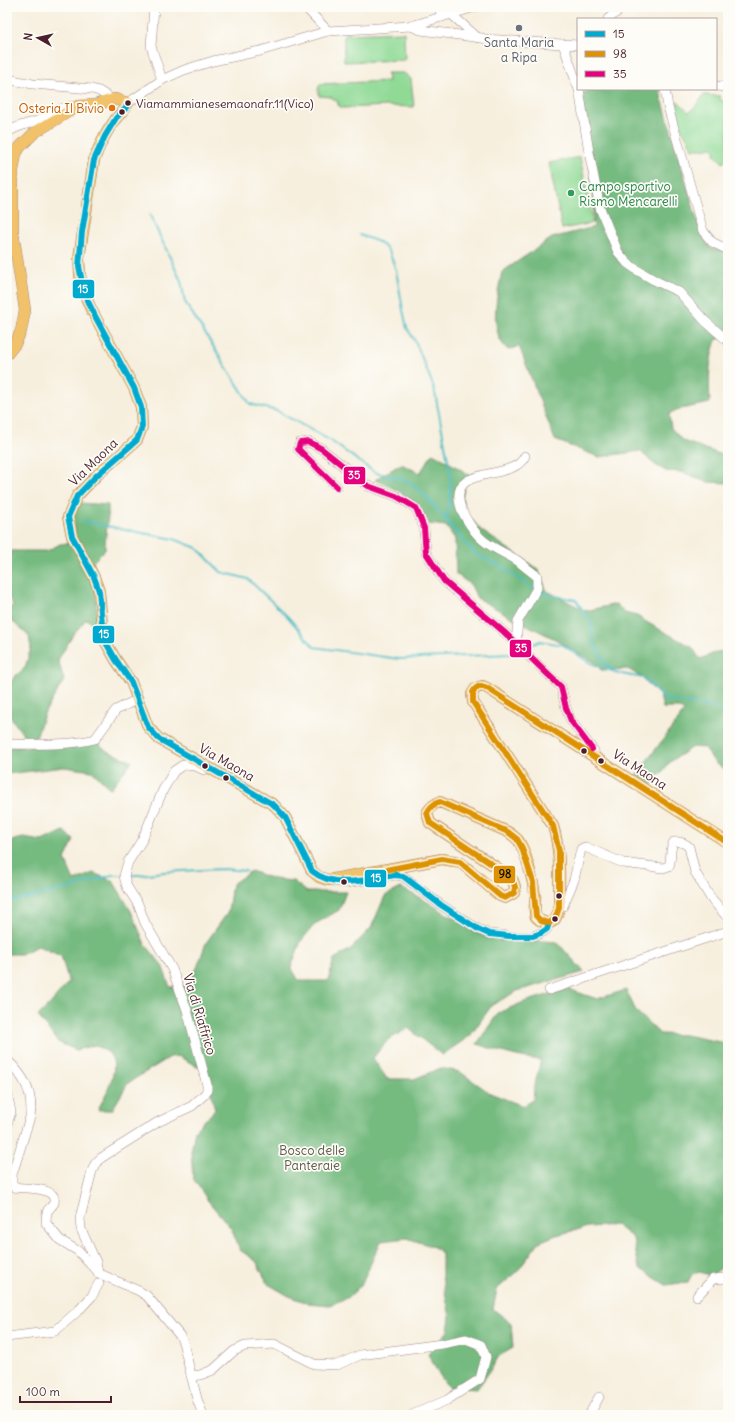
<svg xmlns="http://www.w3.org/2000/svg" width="735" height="1422" font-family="Delius,sans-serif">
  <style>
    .green { fill: #90da96; stroke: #6d7c60 }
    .forest { fill: #74ba7f; stroke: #5f6c55 }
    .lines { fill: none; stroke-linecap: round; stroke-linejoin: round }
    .stream { stroke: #50bec6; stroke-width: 2 }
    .minor-casing { stroke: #a08784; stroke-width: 10 }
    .major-casing { stroke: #a08784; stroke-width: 12 }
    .minor { stroke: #fff; stroke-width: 9 }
    .major { stroke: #f2c26a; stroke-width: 11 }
    .bus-1-casing { stroke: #fdfcf7; stroke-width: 9 }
    .bus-2-casing { stroke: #fdfcf7; stroke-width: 9 }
    .bus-3-casing { stroke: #fdfcf7; stroke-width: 9 }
    .bus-1 { stroke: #00a9ce; stroke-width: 6 }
    .bus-2 { stroke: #dd9206; stroke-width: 6 }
    .bus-3 { stroke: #e5007d; stroke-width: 6 }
    .worship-dot { fill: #6b7280; stroke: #fdfcf7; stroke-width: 1.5 }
    .bus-dot { fill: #4a1f2b; stroke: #fdfcf7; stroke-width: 1.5 }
    .food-dot { fill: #e8710a; stroke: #fdfcf7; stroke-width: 1.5 }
    .leisure-dot { fill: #2e9e5b; stroke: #fdfcf7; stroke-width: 1.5 }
    .labels { text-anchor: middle; stroke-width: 3.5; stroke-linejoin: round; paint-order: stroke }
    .bus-label { font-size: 12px; fill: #4a1f2b; stroke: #fdfcf7; text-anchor: start }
    .worship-label { font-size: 13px; fill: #5b616d; stroke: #fdfcf7 }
    .food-label { font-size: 13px; fill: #c56008; stroke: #fdfcf7; text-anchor: end }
    .leisure-label { font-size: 13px; fill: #27864d; stroke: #fdfcf7; text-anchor: start }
    .street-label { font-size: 13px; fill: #4a1f2b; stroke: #fdfcf7 }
    .park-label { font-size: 13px; fill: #5f574b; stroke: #fdfcf7 }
    .line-badge { stroke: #fdfcf7; stroke-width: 1.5 }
    .badge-label { font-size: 11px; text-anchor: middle; font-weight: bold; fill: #fff }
    .pale-badge-label { font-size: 11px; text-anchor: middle; font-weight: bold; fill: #111 }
  </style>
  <rect width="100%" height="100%" fill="#fdfcf7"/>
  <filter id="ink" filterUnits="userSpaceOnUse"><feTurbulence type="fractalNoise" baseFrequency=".025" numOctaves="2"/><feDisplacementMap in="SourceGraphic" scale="8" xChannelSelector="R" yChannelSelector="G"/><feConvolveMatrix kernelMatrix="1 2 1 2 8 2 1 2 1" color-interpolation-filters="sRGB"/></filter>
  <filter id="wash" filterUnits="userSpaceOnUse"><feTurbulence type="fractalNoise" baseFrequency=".012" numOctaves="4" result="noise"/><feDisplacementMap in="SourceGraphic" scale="16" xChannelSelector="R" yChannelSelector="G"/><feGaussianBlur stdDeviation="0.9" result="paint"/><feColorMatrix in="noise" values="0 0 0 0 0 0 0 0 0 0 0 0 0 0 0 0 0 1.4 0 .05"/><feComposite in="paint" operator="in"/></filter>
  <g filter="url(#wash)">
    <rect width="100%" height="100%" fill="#f7efde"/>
    <g class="green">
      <polygon points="404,32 405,60 344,62 344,34"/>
      <polygon points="387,73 404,73 411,79 414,107 388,106 342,108 338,105 338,102 331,97 319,96 318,90 320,84 388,81"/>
      <polygon points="704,95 720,96 720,100 728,102 728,158 723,163 714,154 716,152 711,147 704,149 693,149 671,109 678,101 689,112 696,106"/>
      <polygon points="580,157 593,223 562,229 549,163"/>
    </g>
    <g class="forest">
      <path d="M593,89H662L660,92L701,234L710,248L728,252V338H721L716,340C708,363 709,379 710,403L676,410L669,414L671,428L683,441L728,457V483L708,482L682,472L666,471L655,465L640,451L599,457L555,440L519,346L508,350C488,332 497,295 502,272L552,238L594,227L591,163L581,94Z"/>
      <path d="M433,453L470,475L465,485L462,498L466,514L482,531L538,569L547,591L586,611L616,604L625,613L637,616L648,623L692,647L700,659L717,652L728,651V771L715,763L705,748L692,747L670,762L652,785L636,775L684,712L679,708H663L660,696L641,677L628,669L601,670L596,663L579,654L557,640L513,618L477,598L471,585L456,574L455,539L446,526L429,524C421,500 396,489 375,480L401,464L420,473Z"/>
      <path d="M79,503L108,505C109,520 105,534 105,550L93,562L95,569L97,626L86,619L73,635L58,660L64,680L44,714L35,740L25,737L11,718L7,708V691L14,677L25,668L31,648L29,636L7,617V614L13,604L7,596V559L11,551H47L60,544L70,543L75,532L74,515Z"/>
      <polygon points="98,743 107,751 132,761 110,789 92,771 64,767 7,774 7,747 69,747"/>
      <path d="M64,831L74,840L65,859L74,881L93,873L113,881L131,911L145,944L162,965L170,987L185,986L197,968L206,943L228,912L232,884L251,871L274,879L293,881L307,892H346L339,910L315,924L301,941L291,967L299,981H328L334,959L351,949L371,928L385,896L401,888L424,900L485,937L557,942L584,972L517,991L492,1005L470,1036L442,1055L408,1028L387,1041L373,1058L387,1079H414L441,1068L460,1072L490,1093L523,1106L533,1100L534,1088L541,1060C518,1058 498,1051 477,1044L498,1013L524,1002L568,989L597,999L626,990L636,1011L660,1034L685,1035L725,1043L727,1066H728V1265L721,1268L711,1276L700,1272L692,1274L688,1282L666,1285L639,1268L633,1238L616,1225L588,1227L556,1235L539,1242L517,1272L497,1289L493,1309L511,1323L513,1348L499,1356L490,1371L477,1389L448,1387L437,1371L428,1354L448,1331L450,1317L442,1277V1253L434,1247L407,1238L381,1241L361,1285L349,1297L330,1305L308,1303L289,1296L268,1284L256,1261L240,1250L231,1228L209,1202L193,1178L191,1152L195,1130L215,1110L206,1071L178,1056L170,1057L128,1083L112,1110H98C105,1095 122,1068 109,1053C105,1050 99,1048 95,1045L76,1050L58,1042L38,1016L51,1003L69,982L61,956L38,946L21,954H7V842L23,838L42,841Z"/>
    </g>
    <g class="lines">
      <g class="stream">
        <polyline points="150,215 181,281 185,302 250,404 277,411 331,441 374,472 408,481 424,494 475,554 500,566 534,589"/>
        <polyline points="360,235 379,242 387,249 390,254 396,270 403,310 407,328 416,343 434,388 451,476 450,498 446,520"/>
        <polyline points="81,521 174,539 197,548 221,572 248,579 288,617 314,647 399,659 510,654 518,651"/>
        <polyline points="538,592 540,593 576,600 591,622 594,643 603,660 616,673 644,678 664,699 722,709 728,717"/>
        <polyline points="524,648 540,641 563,645 590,663 615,672"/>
        <polyline points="127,875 139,875 164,872 200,870 225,869 246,871"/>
        <polyline points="7,901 27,898 73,887 112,875 122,875"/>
      </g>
    </g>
  </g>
  <g filter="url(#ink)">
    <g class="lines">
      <g class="minor-casing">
        <g id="minor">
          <polyline points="154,7 151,46 162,80"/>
          <polyline points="305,7 328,31"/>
          <polyline points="439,7 442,17"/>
          <polyline points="451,14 478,38"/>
          <polyline points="608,19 623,7"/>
          <polyline points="411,26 421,30 482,38"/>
          <polyline points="485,39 578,45"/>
          <polyline points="563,44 578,87"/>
          <polyline points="7,79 33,84 92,89 99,91 111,99"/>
          <polyline points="716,86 728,87"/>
          <polyline points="579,89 589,152 600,208 618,252 627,263 637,270 654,280 679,292 705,321 728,341"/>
          <polyline points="665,89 668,107 703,231 712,242 728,250"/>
          <polyline points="128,103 162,80 184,70 213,61 260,51 328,31 411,26 475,7"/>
          <path d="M7,133C16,125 28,125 39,120C53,114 62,105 78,106"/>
          <polyline points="337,487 298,449 300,443 309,442 322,449 368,486 396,496 416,508 424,528 426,553 444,581 504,632 561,687 566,708 571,721 594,751 595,757"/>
          <path d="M516,643L518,621L537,588V576C530,571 524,566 518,561C507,554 494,549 484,541C475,534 463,516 460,505C449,463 513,483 525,456"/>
          <path d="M7,744C36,744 67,746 95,739L116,710L138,699"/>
          <polyline points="333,881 346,883 395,875 403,876 441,905 478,929 489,934 509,936 533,936 541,933 547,929 549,923"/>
          <path d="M559,908L563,906L574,880L581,849L585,847L623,863L663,868L669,866C672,859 669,848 674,842C680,841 685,843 689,847L695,872L710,897L728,918"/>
          <polyline points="549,990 728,931"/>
          <path d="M7,1060C24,1076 34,1093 30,1117L12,1175V1185L14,1187C24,1189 58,1186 54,1203C53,1205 50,1208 48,1210C46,1214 46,1219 46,1223L60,1240L78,1251L90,1264L97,1270"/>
          <polyline points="7,1092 11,1112 7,1124"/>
          <polyline points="697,1296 713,1279 728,1278"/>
          <polyline points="7,1337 55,1331 79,1310 92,1296 99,1283"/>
          <polyline points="191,1376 200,1375 213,1370 234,1351 245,1346 274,1344 314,1364 337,1365 360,1355 442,1344 466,1339 481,1345 486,1357 480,1379 447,1400 412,1415"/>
          <polyline points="203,1415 197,1399 183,1342 180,1336 147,1296 139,1291 98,1273 96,1262 81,1229 80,1218 92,1171 95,1164 101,1158 158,1122 192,1106 205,1094 207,1090 207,1085 187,1010 172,969 145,923 138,904 127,887 124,876 128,862 142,840 163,790 174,771 183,765 195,766 204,770"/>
          <polyline points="589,1415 599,1397"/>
        </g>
      </g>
      <g class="major-casing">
        <path id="major" d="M7,354L15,344L21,331L25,310L13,232V171L16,154L20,147L34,133L78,106L95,105L115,99L128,103C125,110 119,114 115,120C106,132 99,146 94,160L79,258L80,275L84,293L91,309L134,388L141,407L142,427L137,440L96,476L77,496L68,517L72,536L94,577L99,591L102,624L105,641L116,660L131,682L148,727L159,739L274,805L285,817L312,871L319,877L328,880L442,859L460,862L500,896L505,898L514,893L515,887L513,881L496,867L430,823L427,813C430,807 433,804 440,802L508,832C511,834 515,837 518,840C526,851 533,881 535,895C536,902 533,911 536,917C538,920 541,921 544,922C556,927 559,911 559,902C559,875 561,852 553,826L473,702L472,694L476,688L483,686L487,688L728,843"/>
      </g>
      <use href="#minor" class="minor"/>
      <use href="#major" class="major"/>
      <g class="bus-1-casing">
        <path id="bus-1" d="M128,103L126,108L116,118L105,136L94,160L82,232L79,266L84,293L95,316L134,388L141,407L142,427L137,440L96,476L77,496L68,517L72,536L94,577L99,591L102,624L105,641L116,660L131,682L148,727L159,739L274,805L285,817L312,871C335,890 368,879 395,875L403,876L441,905L478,929L489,934L509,936H533L541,933L547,929L549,923"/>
      </g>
      <g class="bus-2-casing">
        <path id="bus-2" d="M380,871L442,859L460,862L500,896L505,898L514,893L515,887L513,881L496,867L430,823L427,813C430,807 433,804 440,802L508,832L517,839L522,848L533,882L536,916L541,921L549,923L555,919L559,908V851L553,826L473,702V692C476,686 481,685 487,688L728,843"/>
      </g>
      <g class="bus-3-casing">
        <polyline id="bus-3" points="337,487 298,449 300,443 309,442 322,449 368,486 396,496 416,508 424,528 426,553 444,581 504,632 561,687 566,708 571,721 592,749"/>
      </g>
      <use href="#bus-1" class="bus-1"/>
      <use href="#bus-2" class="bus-2"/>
      <use href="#bus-3" class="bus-3"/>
    </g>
  </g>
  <circle class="worship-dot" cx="519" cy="28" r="4"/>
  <g class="bus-dot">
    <circle cx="128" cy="103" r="3.5"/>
    <circle cx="122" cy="112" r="3.5"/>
    <circle cx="584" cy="751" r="3.5"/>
    <circle cx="601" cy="761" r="3.5"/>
    <circle cx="205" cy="766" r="3.5"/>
    <circle cx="226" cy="778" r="3.5"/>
    <circle cx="344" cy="882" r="3.5"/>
    <circle cx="559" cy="896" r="3.5"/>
    <circle cx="555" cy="919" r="3.5"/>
  </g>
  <circle class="food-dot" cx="112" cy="108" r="4"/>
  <circle class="leisure-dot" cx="571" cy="193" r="4"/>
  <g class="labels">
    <g class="bus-label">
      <text x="136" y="108">Viamammianesemaonafr.11(Vico)</text>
    </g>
    <g class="worship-label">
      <text x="519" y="47">Santa Maria<tspan x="519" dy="15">a Ripa</tspan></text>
    </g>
    <g class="food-label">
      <text x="104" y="113">Osteria Il Bivio</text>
    </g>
    <g class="leisure-label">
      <text x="579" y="191">Campo sportivo<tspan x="579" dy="15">Rismo Mencarelli</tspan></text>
    </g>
    <g class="street-label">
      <text transform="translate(93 462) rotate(-44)" y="5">Via Maona</text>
      <text transform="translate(227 762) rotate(30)" y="5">Via Maona</text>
      <text transform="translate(640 769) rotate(33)" y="5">Via Maona</text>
      <text transform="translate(200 1014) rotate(73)" y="5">Via di Riaffrico</text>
    </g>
    <g class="park-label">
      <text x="312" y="1155">Bosco delle<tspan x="312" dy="15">Panteraie</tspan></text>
    </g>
  </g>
  <g class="line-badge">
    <rect x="72" y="279" width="23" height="20" rx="4" fill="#00a9ce"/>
    <rect x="343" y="466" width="23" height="19" rx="4" fill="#e5007d"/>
    <rect x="92" y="625" width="23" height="19" rx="4" fill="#00a9ce"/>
    <rect x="509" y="639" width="23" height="19" rx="4" fill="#e5007d"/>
    <rect x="493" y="865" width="23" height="19" rx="4" fill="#dd9206"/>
    <rect x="364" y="869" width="23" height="19" rx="4" fill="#00a9ce"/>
  </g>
  <g class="badge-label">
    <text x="83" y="293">15</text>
    <text x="354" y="479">35</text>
    <text x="104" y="638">15</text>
    <text x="521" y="652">35</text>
    <text x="376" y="882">15</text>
  </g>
  <g class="pale-badge-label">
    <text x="505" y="878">98</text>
  </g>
  <rect width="735" height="1422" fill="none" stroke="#fdfcf7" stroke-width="24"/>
  <rect x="577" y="18" width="140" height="72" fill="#fdfcf7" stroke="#b5a4a5"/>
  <rect x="585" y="31" width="20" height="6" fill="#00a9ce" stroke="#b5a4a5"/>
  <text x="613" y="38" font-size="12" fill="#4a1f2b">15</text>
  <rect x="585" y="51" width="20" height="6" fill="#dd9206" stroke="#b5a4a5"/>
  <text x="613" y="58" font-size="12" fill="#4a1f2b">98</text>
  <rect x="585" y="71" width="20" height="6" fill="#e5007d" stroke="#b5a4a5"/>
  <text x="613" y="78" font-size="12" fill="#4a1f2b">35</text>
  <g transform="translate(38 38) rotate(278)" stroke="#fdfcf7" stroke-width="3" paint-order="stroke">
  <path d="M0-3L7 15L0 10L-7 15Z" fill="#4a1f2b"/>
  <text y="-6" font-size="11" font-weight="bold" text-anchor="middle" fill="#4a1f2b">N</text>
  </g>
  <path d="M20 1396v6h91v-6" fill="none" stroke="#4a1f2b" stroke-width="2"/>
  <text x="26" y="1396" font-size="12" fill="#4a1f2b" stroke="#fdfcf7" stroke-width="3" paint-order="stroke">100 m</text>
</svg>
